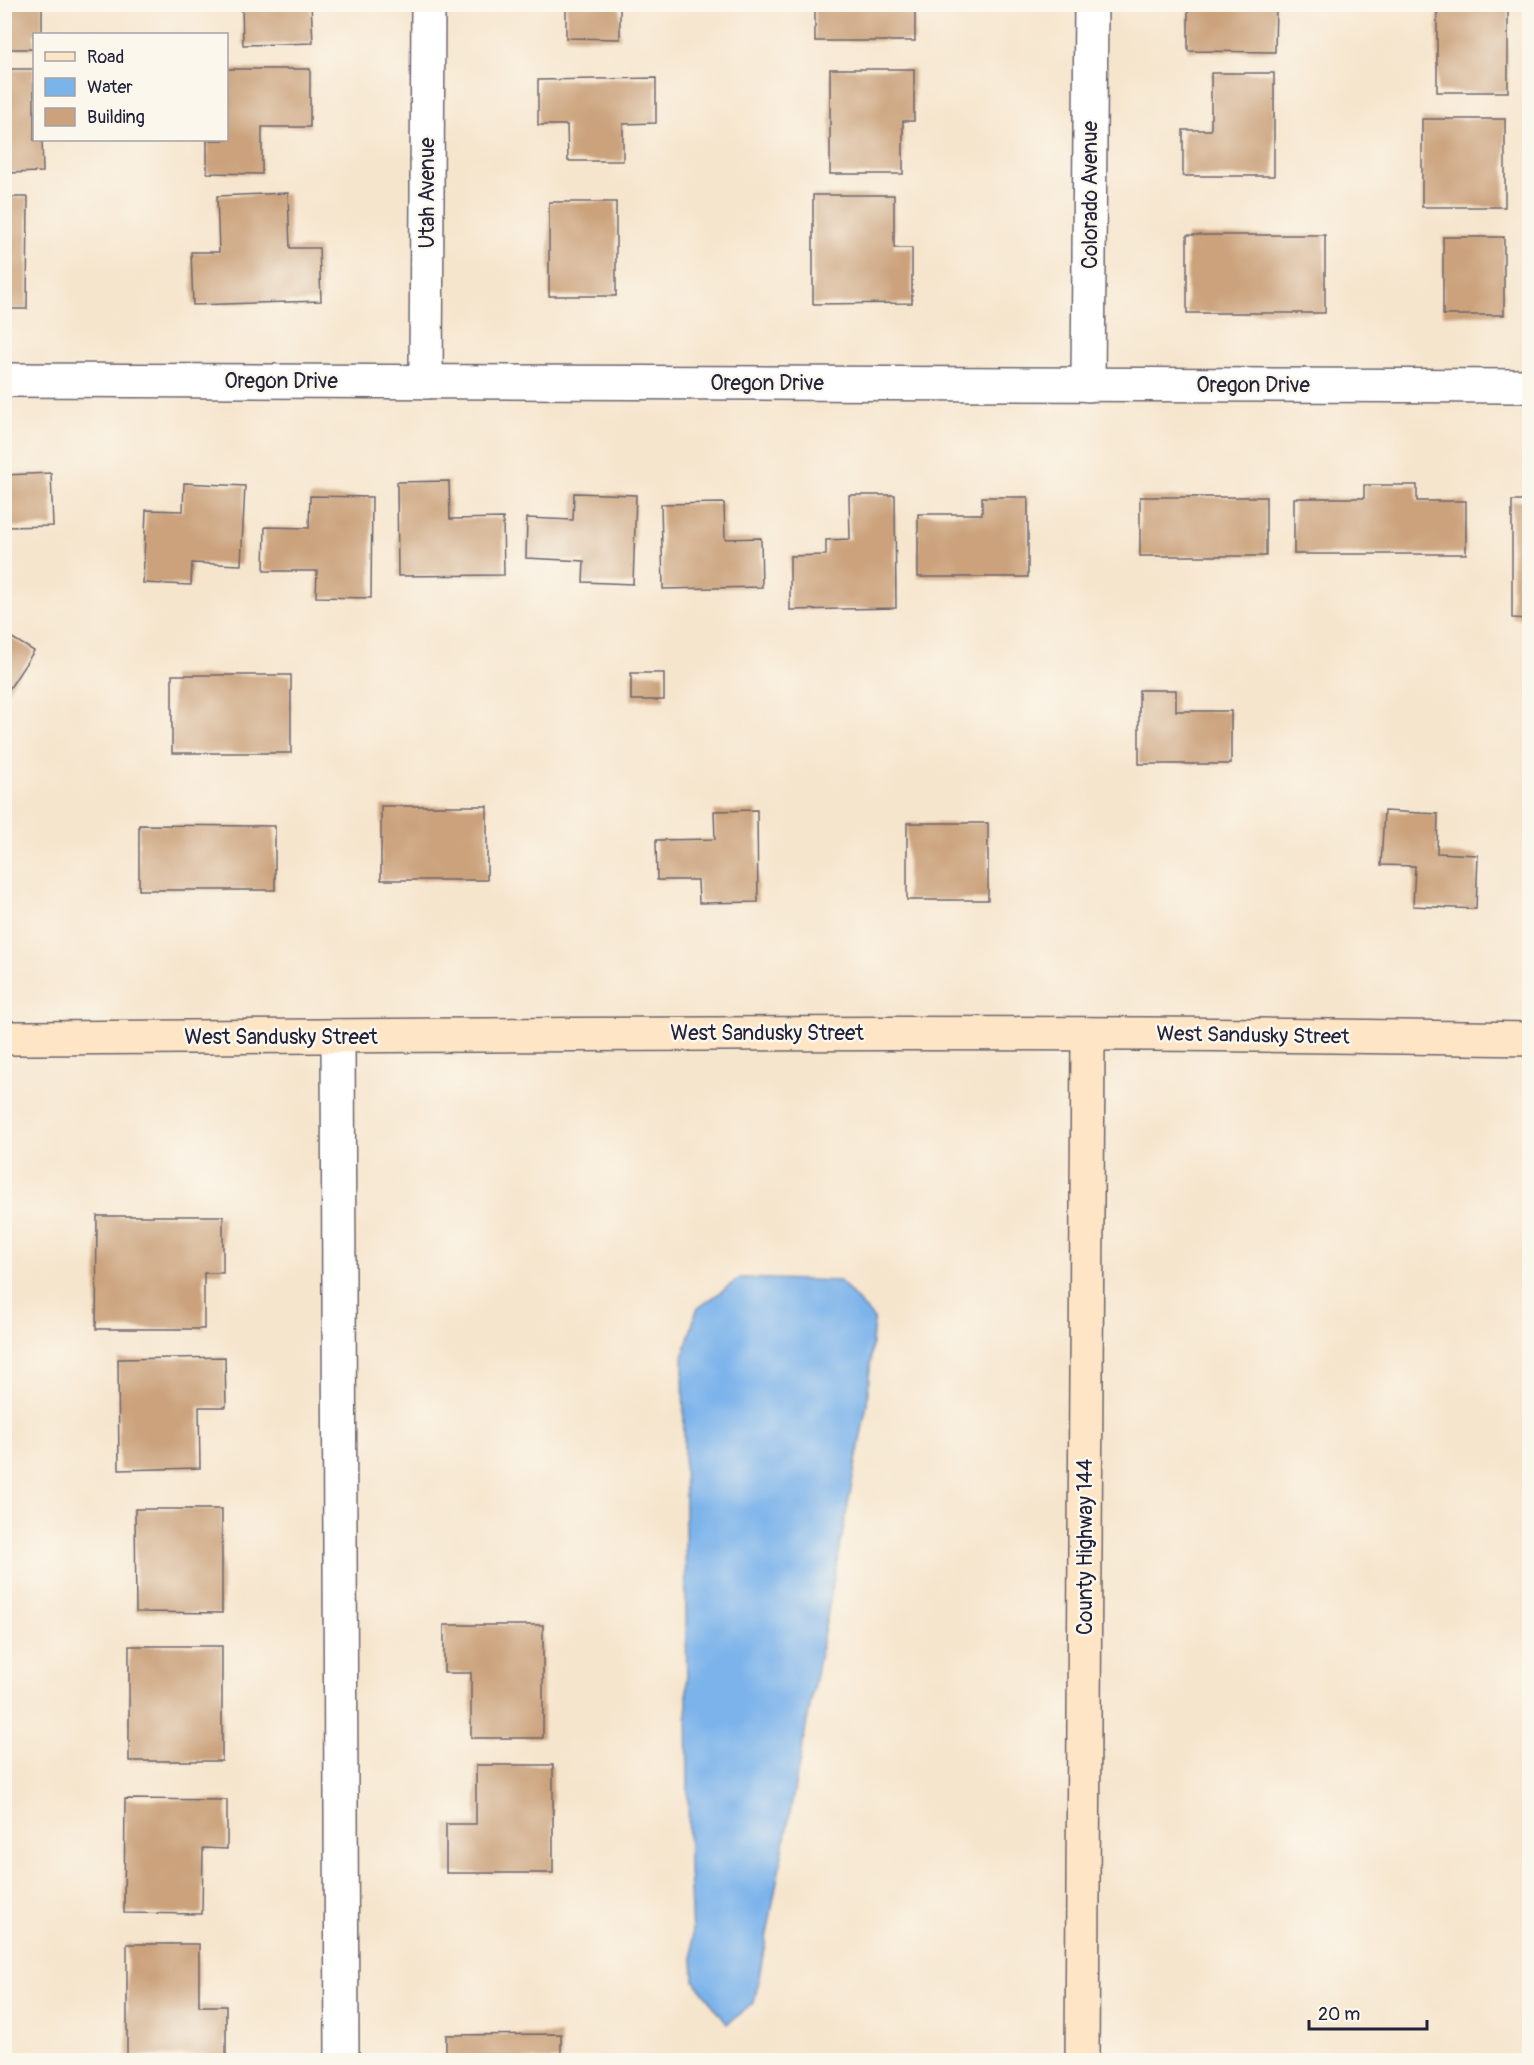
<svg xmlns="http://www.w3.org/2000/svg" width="1534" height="2065" font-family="Pangolin,sans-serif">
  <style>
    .water { fill: #7bb3eb; stroke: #4e6a93; stroke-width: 1.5 }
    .building { fill: #cba27b }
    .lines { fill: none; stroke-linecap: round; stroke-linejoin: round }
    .street-casing { stroke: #6c666e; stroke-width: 36 }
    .secondary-casing { stroke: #6c666e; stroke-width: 36 }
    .street { stroke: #fff; stroke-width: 33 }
    .secondary { stroke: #fde5c5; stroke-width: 33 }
    .labels { text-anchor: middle; stroke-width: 5; stroke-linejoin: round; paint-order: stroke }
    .street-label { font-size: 21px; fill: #22223b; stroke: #fbf7ec }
  </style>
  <rect width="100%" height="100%" fill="#fbf7ec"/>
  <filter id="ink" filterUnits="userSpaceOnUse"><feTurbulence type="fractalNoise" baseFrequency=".0167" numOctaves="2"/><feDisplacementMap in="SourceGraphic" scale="12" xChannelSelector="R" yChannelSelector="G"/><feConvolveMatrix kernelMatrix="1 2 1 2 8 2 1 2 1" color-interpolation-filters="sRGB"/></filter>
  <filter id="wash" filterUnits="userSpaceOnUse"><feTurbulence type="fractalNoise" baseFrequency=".008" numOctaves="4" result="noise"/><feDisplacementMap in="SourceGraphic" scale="24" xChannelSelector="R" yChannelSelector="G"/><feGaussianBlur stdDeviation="1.35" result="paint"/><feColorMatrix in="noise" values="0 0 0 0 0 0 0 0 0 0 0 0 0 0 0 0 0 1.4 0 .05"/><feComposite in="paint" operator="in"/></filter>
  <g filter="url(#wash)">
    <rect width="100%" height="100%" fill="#f6e5cd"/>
    <polygon class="water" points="740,1278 840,1281 874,1319 867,1404 754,2003 727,2024 694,1980 689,1867 683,1356 697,1309"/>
    <g id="blocks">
      <g class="building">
        <polygon points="4,4 42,4 42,34 34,34 34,49 4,49"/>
        <polygon points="242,4 311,4 313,43 243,45"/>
        <polygon points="566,4 620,4 620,39 566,38"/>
        <rect x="815" y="4" width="100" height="37"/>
        <polygon points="1211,4 1276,4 1275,52 1188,51 1188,6 1211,6"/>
        <rect x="1437" y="4" width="71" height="88"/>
        <polygon points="4,69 34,69 34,140 42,140 43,172 4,173"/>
        <polygon points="226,69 310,69 310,127 262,127 262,174 207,173 207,140 226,140"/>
        <polygon points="830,69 914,69 914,121 903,121 903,174 830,174"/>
        <polygon points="1211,73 1274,73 1274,176 1183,176 1183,130 1211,130"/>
        <polygon points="656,78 656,123 623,124 623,161 568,161 567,125 538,125 538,80"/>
        <rect x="1422" y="119" width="83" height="88"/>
        <polygon points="288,193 290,248 319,248 321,301 193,305 191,252 219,252 217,196"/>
        <polygon points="813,195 894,195 894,248 912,248 912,303 813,304"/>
        <polygon points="4,197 28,197 27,309 4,309"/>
        <rect x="549" y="202" width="67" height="94"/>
        <rect x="1187" y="235" width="138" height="78"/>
        <rect x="1443" y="237" width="61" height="78"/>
        <polygon points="51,473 53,526 4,527 4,475"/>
        <polygon points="449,481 450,519 503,518 504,575 398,576 397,482"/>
        <polygon points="184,483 245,486 241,565 192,563 191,585 143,583 146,510 183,511"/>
        <polygon points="1364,485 1417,485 1417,501 1466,501 1466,554 1294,554 1294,498 1364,498"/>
        <polygon points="574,493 636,495 633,584 583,582 584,561 526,558 527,518 573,520"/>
        <polygon points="849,495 895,495 896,608 790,610 790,556 826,555 826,540 850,539"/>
        <polygon points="310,496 372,497 371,598 316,597 317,571 264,571 265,527 309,528"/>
        <polygon points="982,497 1028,497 1028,577 918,577 918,514 982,514"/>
        <rect x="1140" y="497" width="126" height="59"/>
        <polygon points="1512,501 1530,501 1530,619 1512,618"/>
        <polygon points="724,503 725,539 761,538 762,587 663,589 661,504"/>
        <polygon points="4,633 34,651 4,697"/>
        <rect x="631" y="673" width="33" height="27"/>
        <rect x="172" y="675" width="119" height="78"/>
        <polygon points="1139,690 1176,690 1176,711 1231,711 1231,764 1139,764"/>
        <rect x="381" y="806" width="106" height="74"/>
        <polygon points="757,810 758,902 699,903 698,880 657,880 656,840 715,839 714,811"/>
        <polygon points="1384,811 1438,814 1437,853 1478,855 1476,909 1413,906 1415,866 1381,865"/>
        <rect x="907" y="823" width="81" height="77"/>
        <polygon points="139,825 275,826 275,890 139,890"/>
        <polygon points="97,1216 223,1216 223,1273 204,1273 204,1329 96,1329"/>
        <polygon points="225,1357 226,1407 199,1407 200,1468 119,1470 118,1359"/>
        <polygon points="135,1509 222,1509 222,1613 136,1612"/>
        <polygon points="444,1625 543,1625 543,1738 471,1738 471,1673 444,1673"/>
        <rect x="129" y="1646" width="93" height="115"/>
        <polygon points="476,1765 553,1765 553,1873 446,1873 446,1824 476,1824"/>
        <polygon points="125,1799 227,1800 227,1849 203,1848 202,1914 124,1913"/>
        <polygon points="127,1944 199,1944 199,2006 226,2006 226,2056 127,2056"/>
        <polygon points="561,2034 561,2060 446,2060 446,2035"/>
      </g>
    </g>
  </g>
  <g filter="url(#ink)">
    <use href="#blocks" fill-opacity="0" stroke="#6c666e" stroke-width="1.5"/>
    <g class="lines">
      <g class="street-casing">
        <g id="street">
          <polyline points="4,380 1530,386"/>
          <polyline points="426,382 428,4"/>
          <polyline points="1088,385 1091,4"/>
          <polyline points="338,1036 342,2060"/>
        </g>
      </g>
      <g class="secondary-casing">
        <g id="secondary">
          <path d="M4,1038C513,1035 1021,1029 1530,1039"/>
          <polyline points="1082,2060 1088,1034"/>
        </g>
      </g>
      <use href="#street" class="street"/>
      <use href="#secondary" class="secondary"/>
    </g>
  </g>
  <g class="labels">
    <g class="street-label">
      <text transform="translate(427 193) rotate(-90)" y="7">Utah Avenue</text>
      <text transform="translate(1090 195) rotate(-90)" y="7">Colorado Avenue</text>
      <text x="281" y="388">Oregon Drive</text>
      <text x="767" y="390">Oregon Drive</text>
      <text x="1253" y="392">Oregon Drive</text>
      <text x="767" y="1040">West Sandusky Street</text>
      <text transform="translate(1253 1035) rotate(1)" y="7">West Sandusky Street</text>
      <text x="281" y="1044">West Sandusky Street</text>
      <text transform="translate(1085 1547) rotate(-90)" y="7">County Highway 144</text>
    </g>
  </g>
  <rect width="1534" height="2065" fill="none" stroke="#fbf7ec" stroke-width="24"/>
  <rect x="33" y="33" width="195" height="108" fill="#fbf7ec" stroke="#a4a2a5" stroke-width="1.5"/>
  <rect x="45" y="52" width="30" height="9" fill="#fde5c5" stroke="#a4a2a5" stroke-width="1.5"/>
  <text x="87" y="63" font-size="18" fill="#22223b">Road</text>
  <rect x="45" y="78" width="30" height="18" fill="#7bb3eb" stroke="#a4a2a5" stroke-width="1.5"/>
  <text x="87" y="93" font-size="18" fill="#22223b">Water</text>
  <rect x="45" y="108" width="30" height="18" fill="#cba27b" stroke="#a4a2a5" stroke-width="1.5"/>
  <text x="87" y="123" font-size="18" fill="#22223b">Building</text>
  <path d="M1309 2020v9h118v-9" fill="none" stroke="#22223b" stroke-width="3"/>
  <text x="1318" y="2020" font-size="18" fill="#22223b" stroke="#fbf7ec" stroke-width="4.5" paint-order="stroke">20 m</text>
</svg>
